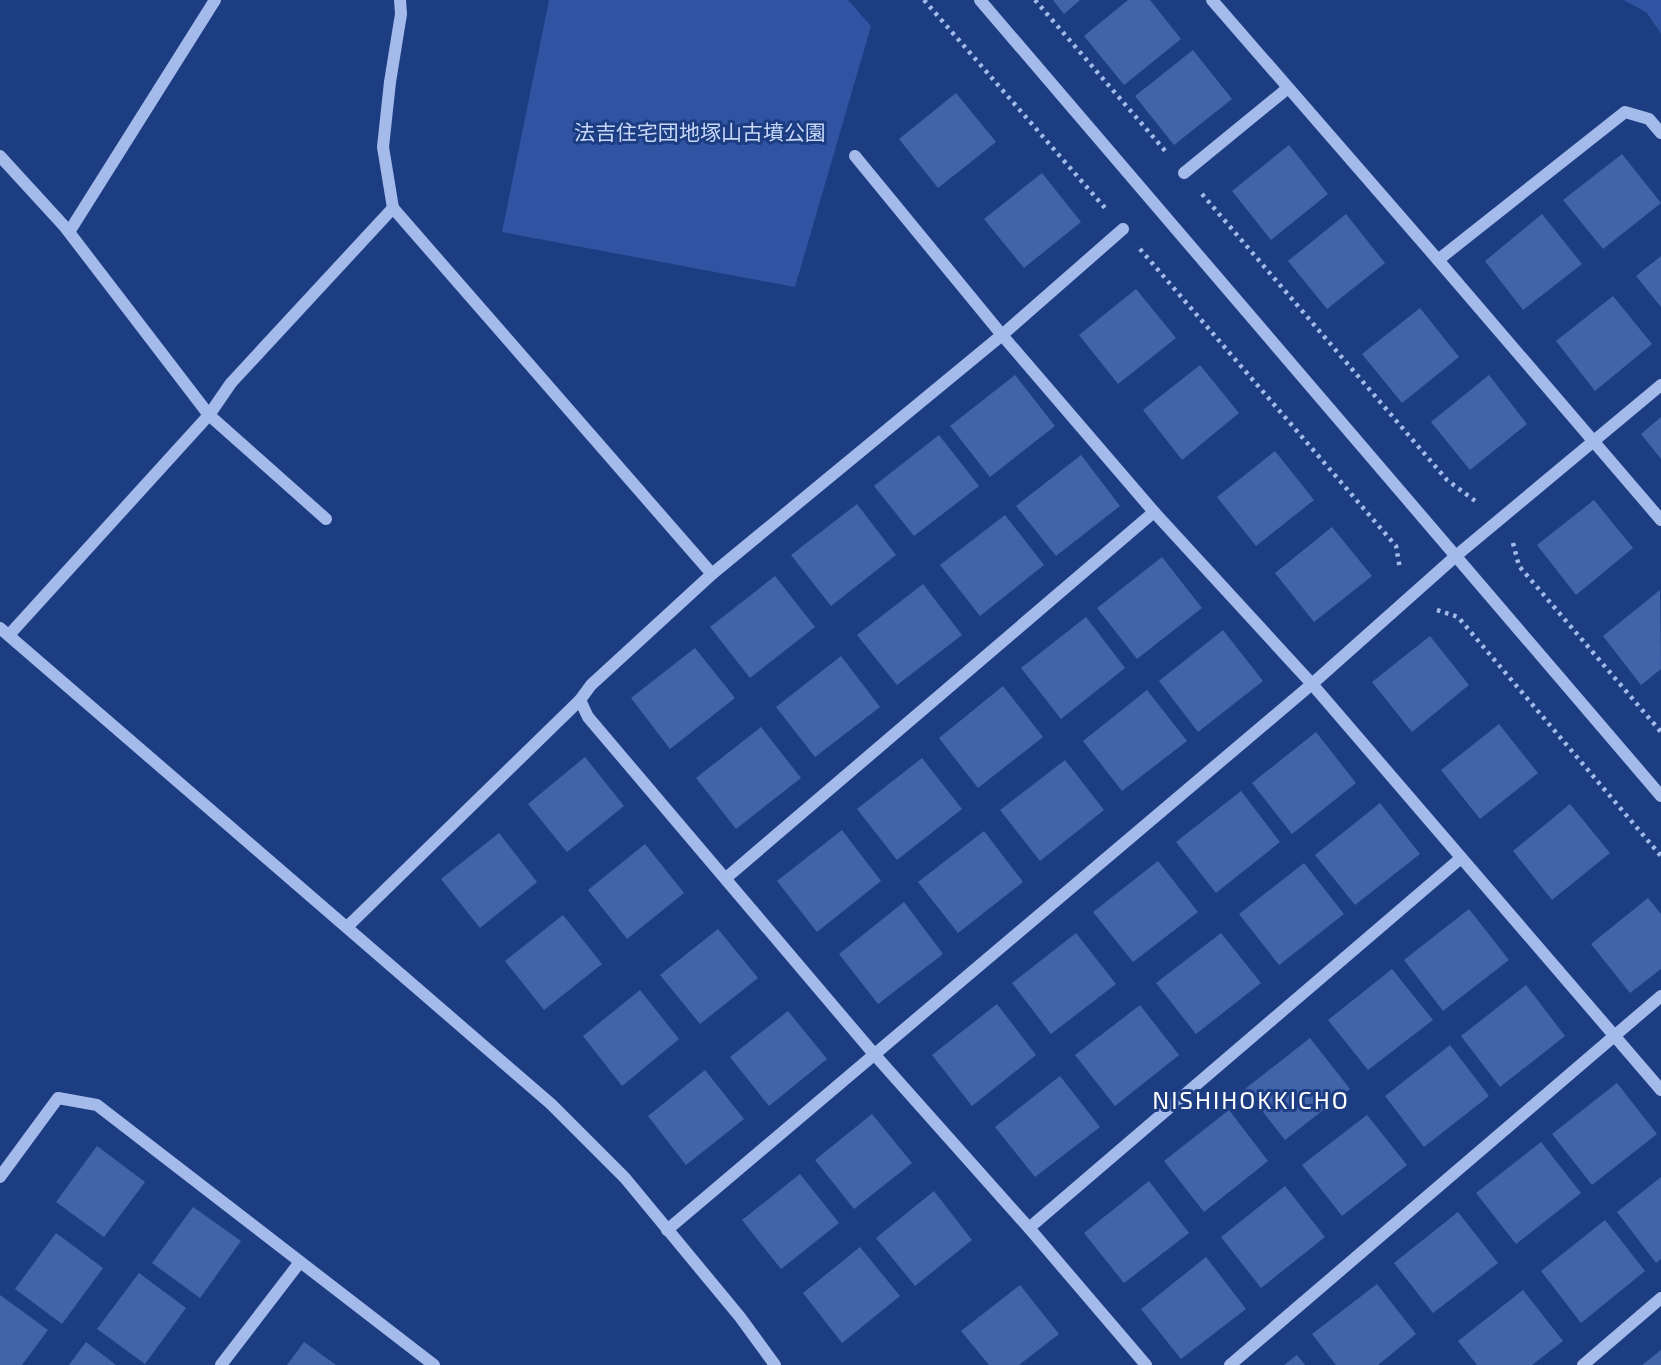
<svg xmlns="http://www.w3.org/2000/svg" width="1661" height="1365" font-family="'Exo 2','Noto Sans JP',sans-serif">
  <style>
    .green { fill: #3054a1 }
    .building { fill: #4163aa }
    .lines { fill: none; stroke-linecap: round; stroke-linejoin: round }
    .path { stroke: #a3baea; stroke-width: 4.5; stroke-dasharray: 3.5 5; stroke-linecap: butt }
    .minor { stroke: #a3baea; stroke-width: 12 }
    .labels { text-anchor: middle; stroke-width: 6; stroke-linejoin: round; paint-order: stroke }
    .park-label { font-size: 21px; fill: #c7d7f7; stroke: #1d3d83 }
    .quarter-label { font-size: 24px; letter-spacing: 2px; fill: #fff; stroke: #1d3d83 }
  </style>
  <rect width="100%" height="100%" fill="#1d3d83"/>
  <g class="green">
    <polygon points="549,0 848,0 871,26 795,287 502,232"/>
    <polygon points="1624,0 1661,0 1661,34 1647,13"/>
  </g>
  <g class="building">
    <polygon points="1053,0 1080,0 1064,14"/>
    <polygon points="1128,0 1150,0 1181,39 1124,85 1084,36"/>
    <polygon points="1193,50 1232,99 1174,145 1135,96"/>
    <polygon points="956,93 996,142 938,188 899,139"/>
    <polygon points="1289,145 1328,194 1271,240 1232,191"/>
    <polygon points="1622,154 1661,203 1603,249 1563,200"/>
    <polygon points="1042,173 1081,222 1024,268 984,219"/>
    <polygon points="1346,214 1385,263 1327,309 1288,261"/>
    <polygon points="1542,214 1582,264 1523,310 1485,261"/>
    <polygon points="1661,256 1661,307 1636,276"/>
    <polygon points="1136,289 1176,338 1118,384 1079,335"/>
    <polygon points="1613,296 1652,344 1595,391 1556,341"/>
    <polygon points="1420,308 1459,357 1402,403 1362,354"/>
    <polygon points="1200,365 1239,413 1182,460 1143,410"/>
    <polygon points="1015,375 1055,426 990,477 950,426"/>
    <polygon points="1489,375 1527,424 1470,470 1431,422"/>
    <polygon points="1661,417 1661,459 1641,434"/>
    <polygon points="939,435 979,486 914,536 874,486"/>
    <polygon points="1275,451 1314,500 1256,546 1217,497"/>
    <polygon points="1081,455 1120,506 1056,556 1016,506"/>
    <polygon points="1594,500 1633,548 1576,595 1537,545"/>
    <polygon points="857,504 896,555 831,606 791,555"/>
    <polygon points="1005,515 1044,565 980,616 940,565"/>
    <polygon points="1332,527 1372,576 1314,622 1275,573"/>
    <polygon points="1162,557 1202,608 1137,659 1097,608"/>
    <polygon points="775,576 815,627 750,678 710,627"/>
    <polygon points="923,584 962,635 897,685 857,635"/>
    <polygon points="1660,590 1661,669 1641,685 1603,636"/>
    <polygon points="1086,617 1125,668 1061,719 1021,668"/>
    <polygon points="1223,630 1263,681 1198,732 1159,681"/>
    <polygon points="1430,636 1469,685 1412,732 1372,682"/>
    <polygon points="695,648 735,698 670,749 631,698"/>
    <polygon points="841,656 880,707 815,757 776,707"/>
    <polygon points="1003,686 1043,737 978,788 939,738"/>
    <polygon points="1147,690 1187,741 1122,791 1083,741"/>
    <polygon points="1499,724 1538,773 1480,819 1441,770"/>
    <polygon points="761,727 801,778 736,829 696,778"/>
    <polygon points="1316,732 1356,783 1292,834 1252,783"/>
    <polygon points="585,757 624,806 567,852 528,804"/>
    <polygon points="922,758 962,809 897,860 857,809"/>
    <polygon points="1065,760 1104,810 1040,861 1000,810"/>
    <polygon points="1241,791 1280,842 1216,893 1176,842"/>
    <polygon points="1380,803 1420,854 1355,905 1315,855"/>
    <polygon points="1570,804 1610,853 1552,900 1513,851"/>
    <polygon points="842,830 881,881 817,932 777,881"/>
    <polygon points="984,831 1023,882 958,933 918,882"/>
    <polygon points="499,833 537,882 480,928 441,879"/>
    <polygon points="645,844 684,893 627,939 588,890"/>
    <polygon points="1158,861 1198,912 1133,962 1093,912"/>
    <polygon points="1304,863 1344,914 1279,965 1239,914"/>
    <polygon points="1648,898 1661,914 1661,969 1630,993 1591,944"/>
    <polygon points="904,902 943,954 878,1004 839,954"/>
    <polygon points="1469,909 1509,960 1443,1011 1404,960"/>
    <polygon points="563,915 602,964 544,1010 505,961"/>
    <polygon points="718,929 758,978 700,1024 660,975"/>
    <polygon points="1076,933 1116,984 1051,1034 1012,983"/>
    <polygon points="1221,933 1261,983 1196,1034 1156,983"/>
    <polygon points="1392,969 1433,1020 1368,1070 1328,1020"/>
    <polygon points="1526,985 1565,1036 1500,1087 1461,1036"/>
    <polygon points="640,990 679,1039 622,1086 583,1036"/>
    <polygon points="997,1004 1036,1055 972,1106 932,1055"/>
    <polygon points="1140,1005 1179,1055 1115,1106 1075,1055"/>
    <polygon points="788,1011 827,1059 769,1106 730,1057"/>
    <polygon points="1310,1038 1350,1089 1285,1140 1245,1089"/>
    <polygon points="1450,1045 1489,1096 1424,1147 1385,1096"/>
    <polygon points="705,1070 744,1119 686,1165 648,1116"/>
    <polygon points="1060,1076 1100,1127 1035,1177 995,1127"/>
    <polygon points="1617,1083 1657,1134 1592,1185 1552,1134"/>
    <polygon points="1229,1110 1268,1161 1204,1212 1164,1161"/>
    <polygon points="872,1114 912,1163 854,1209 815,1160"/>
    <polygon points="1367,1115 1407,1165 1342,1216 1302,1165"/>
    <polygon points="1541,1142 1581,1193 1516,1244 1476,1193"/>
    <polygon points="97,1146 145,1182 104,1237 56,1202"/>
    <polygon points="800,1174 839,1223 781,1269 742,1220"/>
    <polygon points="1661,1177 1661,1259 1656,1263 1617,1212"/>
    <polygon points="1149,1181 1189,1233 1124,1283 1084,1233"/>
    <polygon points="1285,1186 1325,1237 1261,1288 1221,1237"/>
    <polygon points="934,1191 972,1240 915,1286 876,1238"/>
    <polygon points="193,1207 241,1241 200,1298 152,1263"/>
    <polygon points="1458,1212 1498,1263 1433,1313 1394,1263"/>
    <polygon points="1605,1220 1645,1271 1581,1323 1541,1271"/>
    <polygon points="56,1233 103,1268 62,1324 15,1289"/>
    <polygon points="860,1247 900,1296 842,1343 803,1293"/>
    <polygon points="1206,1257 1246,1309 1181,1359 1141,1309"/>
    <polygon points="139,1273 186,1308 145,1364 97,1329"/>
    <polygon points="1377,1284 1416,1334 1378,1365 1336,1365 1312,1334"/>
    <polygon points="1020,1285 1059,1334 1019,1365 989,1365 961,1331"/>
    <polygon points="1523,1290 1563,1341 1532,1365 1477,1365 1458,1341"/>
    <polygon points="0,1295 48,1330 22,1365 0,1365"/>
    <polygon points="86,1342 116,1365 69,1365"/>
    <polygon points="304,1342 336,1365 287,1365"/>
    <polygon points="1661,1350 1661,1365 1642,1365"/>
    <polygon points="1297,1355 1305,1365 1284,1365"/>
  </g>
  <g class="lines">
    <g class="path">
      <polyline points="924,0 1105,208"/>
      <polyline points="1035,0 1167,153"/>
      <polyline points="1202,194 1447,480 1478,503"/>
      <polyline points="1140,249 1396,546 1400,569"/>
      <polyline points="1513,543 1519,566 1661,732"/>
      <polyline points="1437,610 1458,617 1661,856"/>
    </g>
    <g class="minor">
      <polyline points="400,0 401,14 390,82 383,147 393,208 712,574"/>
      <polyline points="980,0 1661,796"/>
      <polyline points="1212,0 1438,260 1625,112 1649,119 1661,133"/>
      <polyline points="0,156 65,227 209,415 9,635"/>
      <polyline points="855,156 1002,335 1154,512 1312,684 1661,1090"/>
      <polyline points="1184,173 1288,88"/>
      <polyline points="1123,229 1002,335 712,574 591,685 580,700 588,717 874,1054 1029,1228 1146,1365"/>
      <polyline points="69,232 215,0"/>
      <polyline points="1438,260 1661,520"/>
      <polyline points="326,519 209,415 231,383 393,208"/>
      <polyline points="0,628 551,1104 625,1178 740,1317 775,1365"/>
      <polyline points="726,878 1154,512"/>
      <polyline points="347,927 580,700"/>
      <polyline points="0,1177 58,1098 97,1105 434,1365"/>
      <polyline points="1029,1228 1461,858"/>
      <polyline points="667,1230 1312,684 1457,555 1661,385"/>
      <polyline points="221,1365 300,1262"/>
      <polyline points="1230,1365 1661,996"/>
      <polyline points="1583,1365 1661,1298"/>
    </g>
  </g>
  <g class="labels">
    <g class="park-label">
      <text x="700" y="140">法吉住宅団地塚山古墳公園</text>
    </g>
    <g class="quarter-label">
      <text x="1251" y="1109">NISHIHOKKICHO</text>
    </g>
  </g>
</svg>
